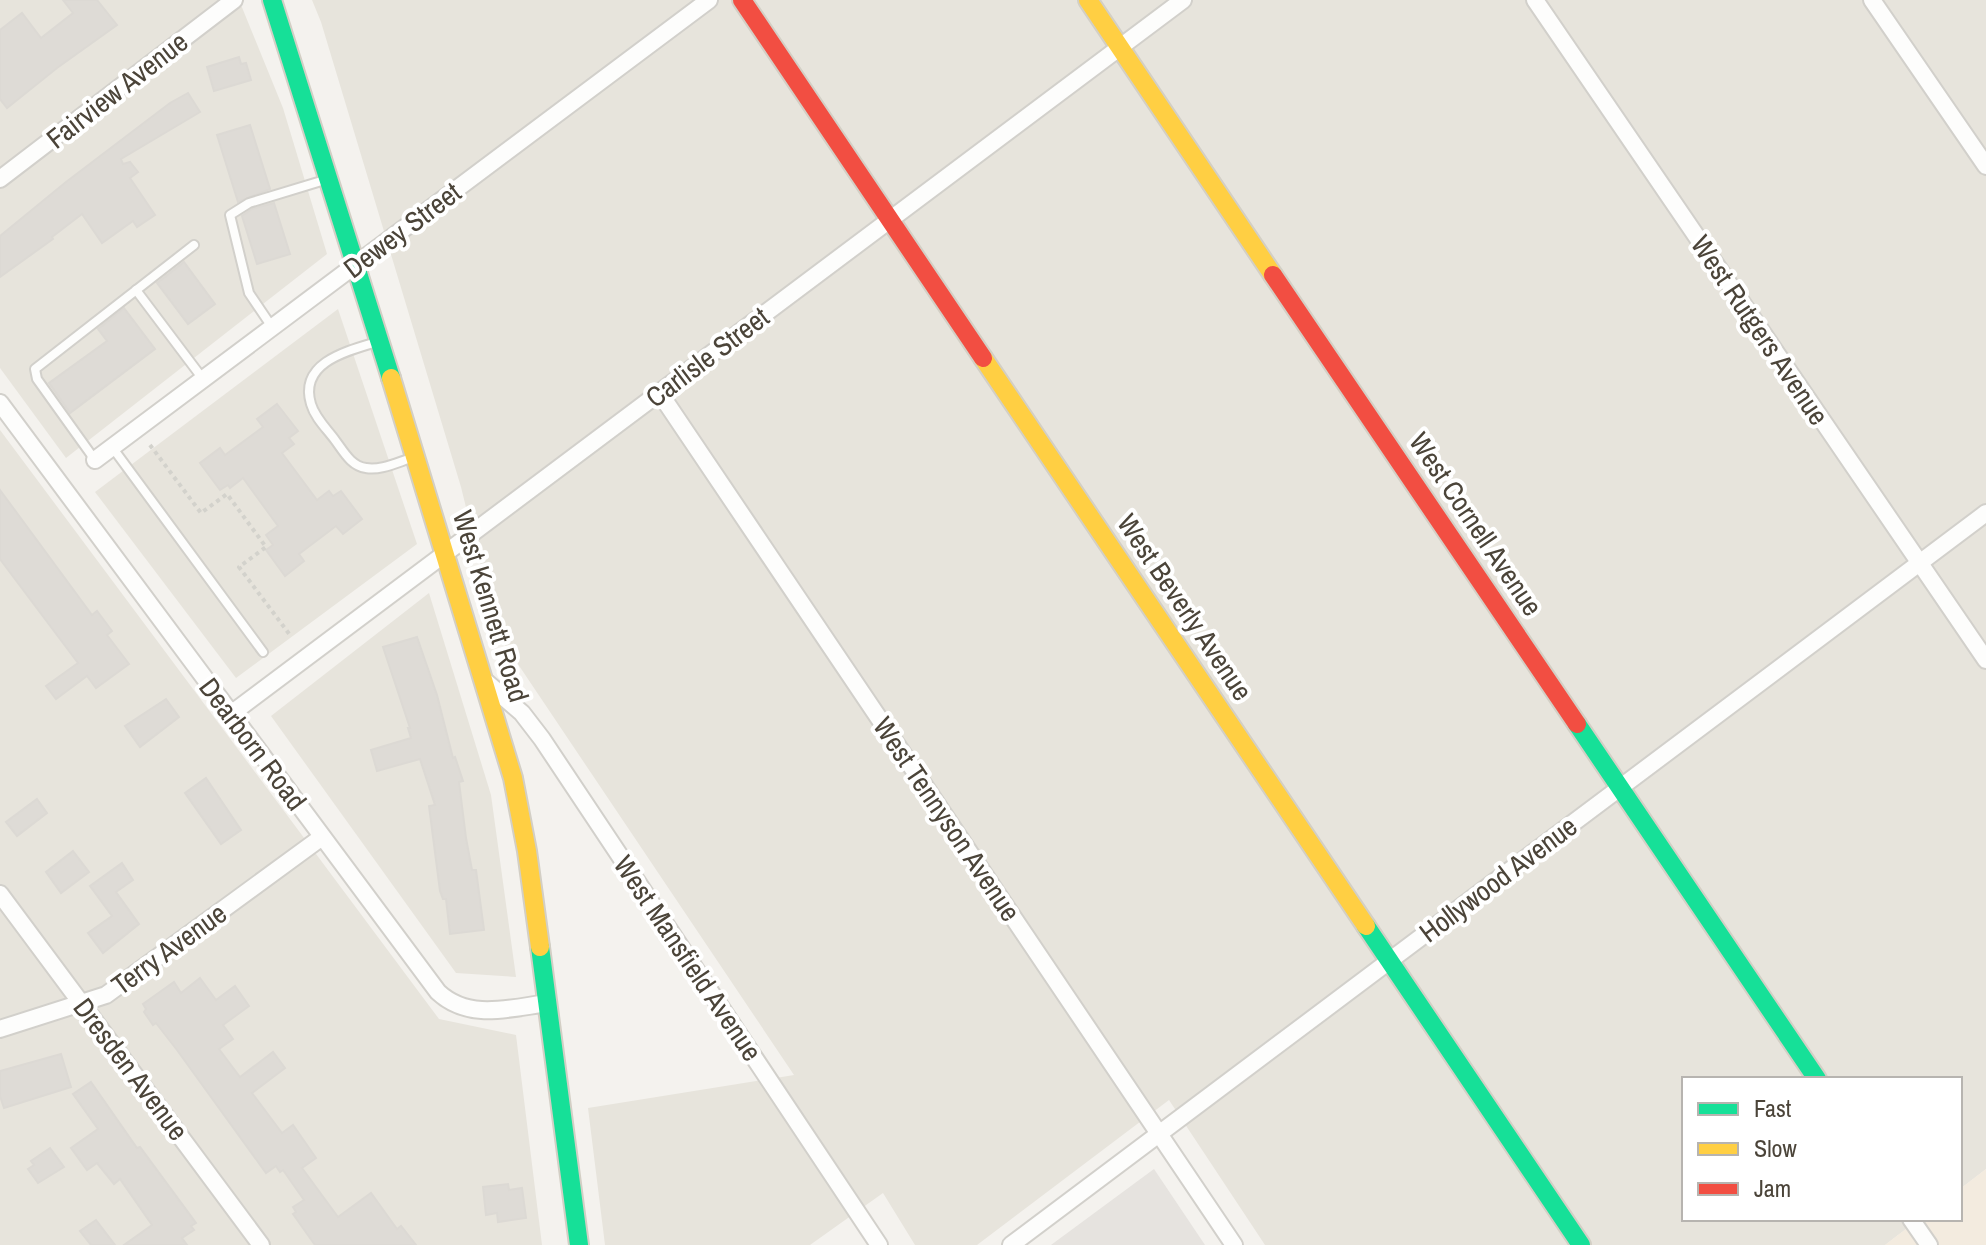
<svg xmlns="http://www.w3.org/2000/svg" width="1986" height="1245" font-family="'Archivo Narrow',sans-serif">
  <style>
    .residential { fill: #e7e4dc }
    .commercial { fill: #f3ebdf }
    .parking { fill: #e6e3df }
    .building { fill: #dedbd6; stroke: #dcd9d4; stroke-width: 2 }
    .lines { fill: none; stroke-linecap: round; stroke-linejoin: round }
    .lane-casing { stroke: #d2d0cb; stroke-width: 12 }
    .street-casing { stroke: #d2d0cb; stroke-width: 20 }
    .fast-casing { stroke: #d3cfc5; stroke-width: 22 }
    .slow-casing { stroke: #d3cfc5; stroke-width: 22 }
    .jam-casing { stroke: #d3cfc5; stroke-width: 22 }
    .path { stroke: #d3d2cc; stroke-width: 4; stroke-dasharray: 4 4; stroke-linecap: butt }
    .lane { stroke: #fdfdfc; stroke-width: 8 }
    .street { stroke: #fdfdfc; stroke-width: 16 }
    .fast { stroke: #16e098; stroke-width: 18 }
    .slow { stroke: #ffcf43; stroke-width: 18 }
    .jam { stroke: #f24e42; stroke-width: 18 }
    .labels { text-anchor: middle; stroke-width: 8; stroke-linejoin: round; paint-order: stroke }
    .street-label { font-size: 28px; fill: #4b4439; stroke: #fff }
  </style>
  <rect width="100%" height="100%" fill="#f4f2ee"/>
  <g class="residential">
    <polygon points="0,0 239,0 283,108 327,254 66,458 0,368"/>
    <polygon points="312,0 1986,0 1986,1169 1960,1189 1960,1079 1684,1079 1684,1219 1919,1219 1885,1245 1265,1245 1169,1100 977,1245 915,1245 883,1193 810,1245 605,1245 588,1108 794,1075 497,633 461,487 321,22"/>
    <polygon points="338,309 417,544 236,678 95,492"/>
    <polygon points="0,430 439,1019 516,1035 542,1245 0,1245"/>
    <polygon points="429,593 491,795 516,977 456,973 271,716"/>
  </g>
  <polygon class="commercial" points="1986,1169 1986,1245 1885,1245 1919,1219 1960,1219 1960,1189"/>
  <polygon class="parking" points="1154,1169 1205,1245 1051,1245"/>
  <g class="building">
    <polygon points="63,0 97,0 117,25 57,68 7,108 0,99 0,30 22,13 41,38 73,13"/>
    <polygon points="239,57 241,64 246,63 251,80 214,91 207,67"/>
    <polygon points="188,93 200,112 121,159 123,164 130,162 138,172 130,178 155,215 137,227 133,221 102,243 82,214 52,237 53,239 0,277 0,236 66,182 170,103"/>
    <polygon points="250,125 270,189 238,202 217,135"/>
    <polygon points="274,203 290,254 257,264 242,216 252,209"/>
    <polygon points="184,262 215,304 188,324 157,283"/>
    <polygon points="124,308 155,349 70,413 49,383 107,341 98,329"/>
    <polygon points="277,404 298,431 289,438 294,444 282,453 317,500 329,491 333,496 341,491 362,519 343,534 336,526 299,554 304,561 285,576 266,550 273,545 266,535 278,526 243,478 230,488 228,485 220,490 200,463 220,448 225,455 263,427 257,419"/>
    <polygon points="0,490 92,615 97,611 112,631 107,635 129,664 96,688 87,676 56,699 46,686 78,663 0,559"/>
    <polygon points="417,637 437,695 453,758 455,757 463,781 459,782 466,838 472,870 476,870 484,930 450,934 446,899 443,899 440,891 429,806 435,805 420,759 377,771 371,750 411,738 408,728 410,728 383,647"/>
    <polygon points="166,699 179,717 140,747 125,726"/>
    <polygon points="206,778 241,830 221,844 185,793"/>
    <polygon points="37,799 47,813 17,836 6,822"/>
    <polygon points="73,851 89,872 61,893 46,872"/>
    <polygon points="122,863 133,880 116,892 139,924 103,953 88,933 112,916 90,886"/>
    <polygon points="200,978 216,1000 235,986 249,1006 223,1025 233,1039 219,1049 240,1077 273,1052 285,1068 252,1093 282,1133 293,1125 316,1158 302,1168 338,1217 371,1193 397,1229 401,1226 416,1245 315,1245 293,1214 296,1212 293,1207 304,1200 283,1170 280,1172 276,1166 266,1173 177,1050 156,1023 153,1025 144,1012 146,1009 143,1004 174,982 181,993"/>
    <polygon points="61,1054 71,1087 4,1108 0,1096 0,1071"/>
    <polygon points="91,1082 137,1148 140,1147 196,1223 191,1226 194,1230 182,1238 187,1245 124,1245 152,1225 120,1179 114,1184 97,1163 87,1170 71,1148 98,1129 73,1094"/>
    <polygon points="50,1148 64,1167 38,1183 28,1169 34,1165 31,1161"/>
    <polygon points="508,1184 509,1190 522,1188 526,1218 498,1222 497,1213 486,1215 483,1187"/>
    <polygon points="96,1220 115,1245 91,1245 80,1231"/>
  </g>
  <g class="lines">
    <g class="lane-casing">
      <g id="lane">
        <polyline points="136,290 203,379"/>
        <polyline points="272,327 249,293 230,215 249,203 328,179"/>
        <path d="M380,341C351,350 298,361 311,404C315,418 327,429 335,440C344,452 351,466 366,468C381,471 400,461 415,457"/>
        <polyline points="112,447 263,652"/>
        <polyline points="95,460 37,379 35,369 194,245"/>
      </g>
    </g>
    <g class="street-casing">
      <g id="street">
        <polyline points="1535,0 1986,660"/>
        <polyline points="1872,0 1986,166"/>
        <polyline points="0,179 234,0"/>
        <polyline points="659,392 1234,1245"/>
        <path d="M0,403L438,992C469,1021 510,1008 548,1003"/>
        <polyline points="95,460 709,0"/>
        <polyline points="485,681 522,713 542,739 879,1245"/>
        <polyline points="231,714 1183,0"/>
        <polyline points="0,894 261,1245"/>
        <polyline points="0,1029 106,995 322,837"/>
        <polyline points="1911,1219 1929,1245"/>
        <polyline points="1011,1245 1986,513"/>
      </g>
    </g>
    <g class="fast-casing">
      <g id="fast">
        <polyline points="272,0 391,378"/>
        <polyline points="1577,724 1817,1079"/>
        <polyline points="1366,926 1581,1245"/>
        <polyline points="540,947 579,1245"/>
      </g>
    </g>
    <g class="slow-casing">
      <g id="slow">
        <polyline points="1088,0 1273,275"/>
        <polyline points="983,358 1366,926"/>
        <polyline points="391,378 513,778 527,851 540,947"/>
      </g>
    </g>
    <g class="jam-casing">
      <g id="jam">
        <polyline points="742,0 983,358"/>
        <polyline points="1273,275 1577,724"/>
      </g>
    </g>
    <polyline class="path" points="150,445 201,513 227,494 266,547 239,567 290,635"/>
    <use href="#lane" class="lane"/>
    <use href="#street" class="street"/>
    <use href="#fast" class="fast"/>
    <use href="#slow" class="slow"/>
    <use href="#jam" class="jam"/>
  </g>
  <g class="labels">
    <g class="street-label">
      <text transform="translate(117 90) rotate(-38)" y="10">Fairview Avenue</text>
      <text transform="translate(402 230) rotate(-37)" y="10">Dewey Street</text>
      <text transform="translate(1760 330) rotate(56)" y="10">West Rutgers Avenue</text>
      <text transform="translate(707 357) rotate(-37)" y="10">Carlisle Street</text>
      <text transform="translate(1476 524) rotate(56)" y="10">West Cornell Avenue</text>
      <text transform="translate(491 606) rotate(73)" y="10">West Kennett Road</text>
      <text transform="translate(1185 607) rotate(56)" y="10">West Beverly Avenue</text>
      <text transform="translate(253 744) rotate(53)" y="10">Dearborn Road</text>
      <text transform="translate(947 819) rotate(56)" y="10">West Tennyson Avenue</text>
      <text transform="translate(1498 879) rotate(-37)" y="10">Hollywood Avenue</text>
      <text transform="translate(169 949) rotate(-36)" y="10">Terry Avenue</text>
      <text transform="translate(688 958) rotate(56)" y="10">West Mansfield Avenue</text>
      <text transform="translate(131 1069) rotate(53)" y="10">Dresden Avenue</text>
    </g>
  </g>
  <rect x="1682" y="1077" width="280" height="144" fill="#ffffff" stroke="#b7b4b0" stroke-width="2"/>
  <rect x="1698" y="1103" width="40" height="12" fill="#16e098" stroke="#b7b4b0" stroke-width="2"/>
  <text x="1754" y="1117" font-size="24" fill="#4b4439">Fast</text>
  <rect x="1698" y="1143" width="40" height="12" fill="#ffcf43" stroke="#b7b4b0" stroke-width="2"/>
  <text x="1754" y="1157" font-size="24" fill="#4b4439">Slow</text>
  <rect x="1698" y="1183" width="40" height="12" fill="#f24e42" stroke="#b7b4b0" stroke-width="2"/>
  <text x="1754" y="1197" font-size="24" fill="#4b4439">Jam</text>
</svg>
